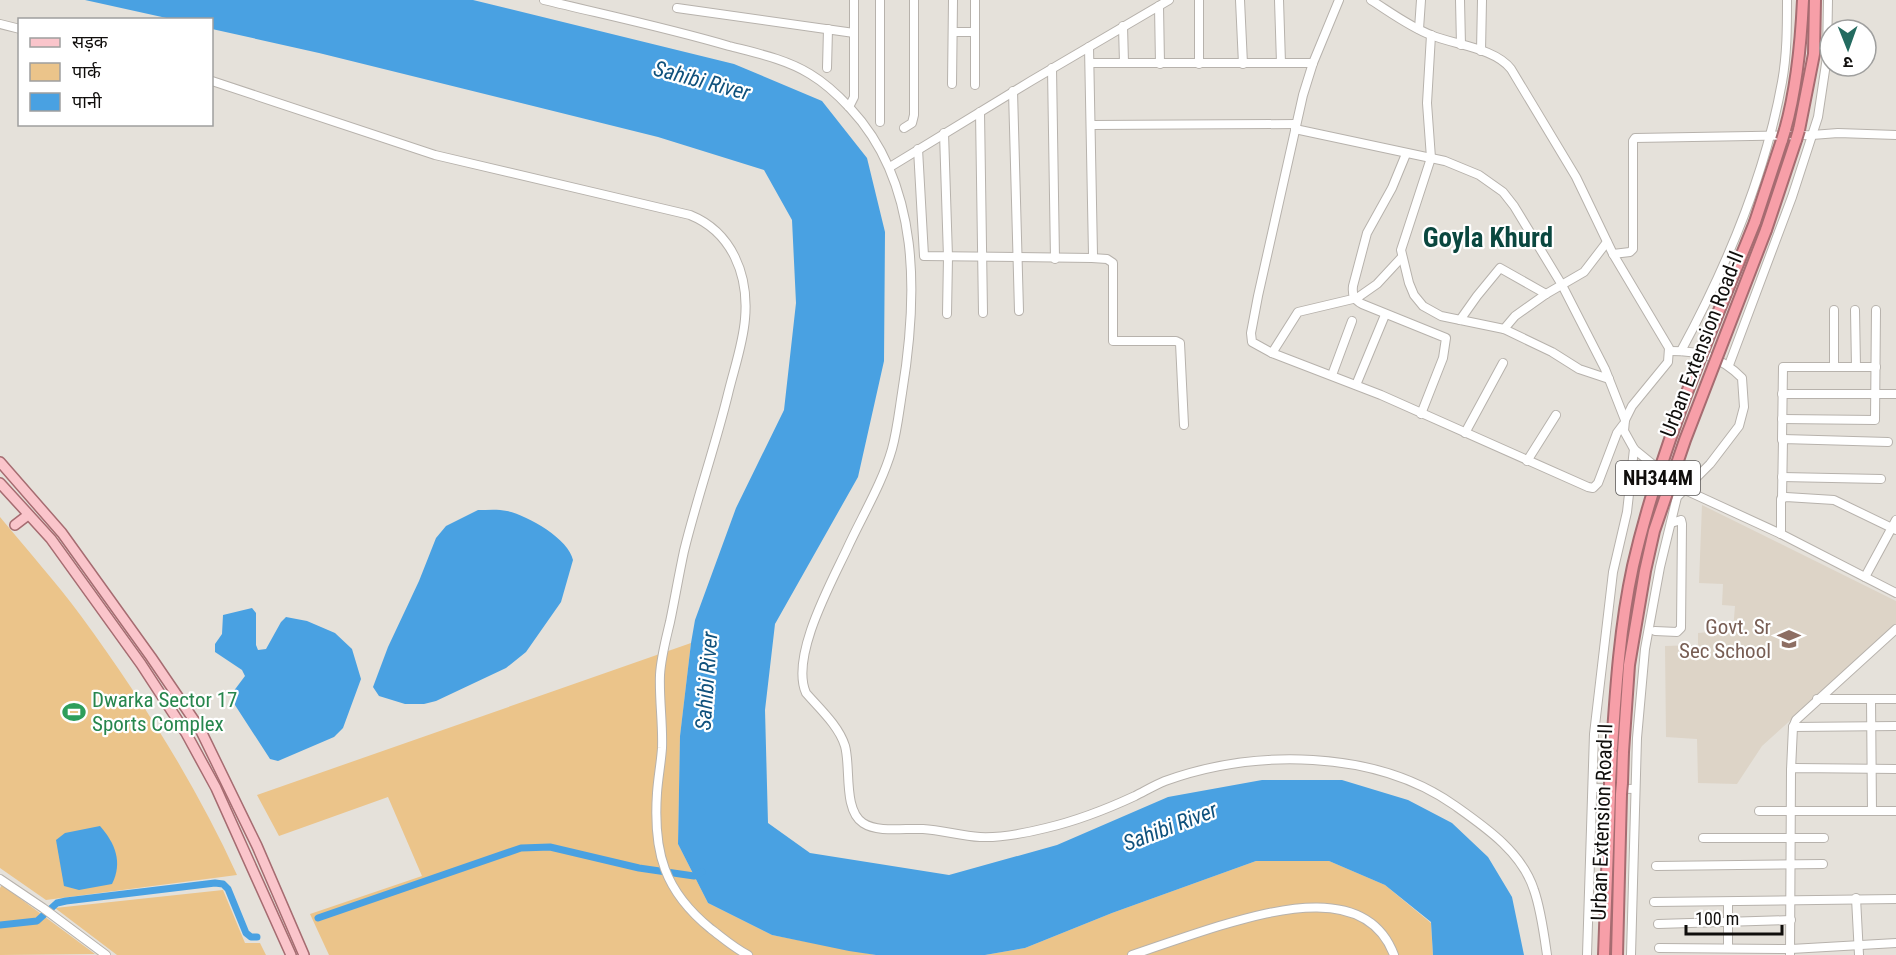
<svg xmlns="http://www.w3.org/2000/svg" width="1896" height="955" font-family="'Roboto Condensed','Noto Sans Devanagari',sans-serif">
  <style>
    .built { fill: #ddd4c7 }
    .green { fill: #ebc48a }
    .water { fill: #49a1e2 }
    .lines { fill: none; stroke-linecap: round; stroke-linejoin: round }
    .canal { stroke: #49a1e2; stroke-width: 7 }
    .minor-casing { stroke: #b7b2ac; stroke-width: 10 }
    .major-casing { stroke: #a66c71; stroke-width: 12 }
    .highway-casing { stroke: #a66c71; stroke-width: 14 }
    .minor { stroke: #fff; stroke-width: 8 }
    .major { stroke: #fac5cb; stroke-width: 9 }
    .highway { stroke: #f79fa8; stroke-width: 10 }
    .highway-bridge-casing { stroke: #a66c71; stroke-width: 14; stroke-linecap: butt }
    .highway-bridge { stroke: #f79fa8; stroke-width: 10 }
    .labels { text-anchor: middle; stroke-width: 4.5; stroke-linejoin: round; paint-order: stroke }
    .shield { fill: #fff; stroke: #585655; stroke-width: 1.5 }
    .shield-label { font-size: 20px; font-weight: bold; fill: #100e0c }
    .street-label { font-size: 21px; fill: #100e0c; stroke: #fff }
    .education-label { font-size: 21px; fill: #785e54; stroke: #fff; text-anchor: end }
    .leisure-label { font-size: 21px; fill: #27864d; stroke: #fff; text-anchor: start }
    .water-label { font-size: 22px; font-style: italic; fill: #10527d; stroke: #fff }
    .district-label { font-size: 27px; font-weight: bold; fill: #0a473f; stroke: #fff }
  </style>
  <rect width="100%" height="100%" fill="#e5e1da"/>
  <polygon class="built" points="1702,505 1896,601 1896,625 1762,746 1737,784 1698,783 1697,739 1666,737 1665,646 1698,645 1698,633 1733,630 1735,606 1722,605 1723,584 1699,583"/>
  <g class="green">
    <path d="M0,517C27,550 56,582 81,616C141,698 195,783 237,875L46,900L0,868Z"/>
    <polygon points="691,643 680,736 678,844 708,903 772,935 876,955 329,955 310,914 422,876 388,797 279,836 257,795"/>
    <polygon points="1256,861 1329,861 1385,885 1431,923 1433,955 985,955 1025,948 1112,913"/>
    <polygon points="2,885 95,954 0,955 0,888"/>
    <polygon points="223,890 245,943 260,943 266,955 117,955 55,908"/>
  </g>
  <g class="water">
    <polygon points="85,0 473,0 734,64 822,101 867,158 885,232 884,361 858,477 775,624 765,710 768,823 810,853 949,875 1057,845 1168,797 1262,780 1342,780 1408,800 1452,823 1488,857 1512,897 1524,955 1433,955 1431,922 1385,885 1329,861 1256,861 1112,913 1025,948 985,955 876,955 849,951 772,935 708,903 678,844 680,736 691,643 695,620 736,508 784,410 796,303 792,220 764,170 658,137 319,53 212,29 212,20 171,19"/>
    <path d="M478,510C488,510 498,509 507,511C527,515 569,539 573,560L561,602L526,652L506,668L436,701L424,704H405L379,696L373,687L388,647L419,581L436,538L446,526Z"/>
    <polygon points="252,608 256,613 256,645 258,650 266,649 281,622 286,617 307,621 335,633 352,649 361,679 343,728 334,737 278,761 270,759 233,702 233,692 245,676 242,670 215,652 215,644 222,634 223,615"/>
    <path d="M100,826C115,843 123,862 112,884L79,890L64,886L56,840L65,833Z"/>
  </g>
  <g class="lines">
    <g class="canal">
      <polyline points="318,918 521,848 550,847 639,868 694,876 702,872"/>
      <polyline points="0,925 37,921 57,903 66,901 215,883 223,884 228,889 246,933 251,937 257,937"/>
    </g>
    <g class="minor-casing">
      <g id="minor">
        <path d="M544,0C606,15 668,28 729,46C756,53 786,59 810,74C825,83 838,95 850,108C921,184 918,296 902,393C899,412 897,431 892,449C882,484 862,516 847,549C831,583 790,657 806,693C819,708 839,726 845,746C851,767 843,810 863,823C878,833 905,828 923,829C942,830 961,836 980,837C1001,838 1026,833 1046,828C1076,821 1107,809 1135,796C1145,791 1155,785 1165,781C1254,749 1374,749 1454,805C1485,827 1522,852 1534,890C1541,910 1544,934 1547,955"/>
        <polyline points="880,0 880,122"/>
        <polyline points="975,0 975,85"/>
        <polyline points="1199,0 1199,64"/>
        <polyline points="1240,0 1243,64"/>
        <polyline points="1279,0 1281,63"/>
        <polyline points="1339,0 1313,63 1303,95 1258,296 1251,333 1252,342 1272,353 1381,395 1588,487 1593,488 1598,483 1617,433 1623,425"/>
        <path d="M1371,0C1390,12 1410,27 1431,35C1455,45 1495,48 1511,69L1576,177L1613,254L1669,348L1668,362L1632,406L1625,420L1624,431L1634,449L1683,489L1781,534L1896,593"/>
        <polyline points="1460,0 1461,45"/>
        <polyline points="1159,6 1160,64"/>
        <polyline points="677,8 854,33"/>
        <polyline points="0,24 20,29"/>
        <polyline points="1123,26 1124,63"/>
        <polyline points="1419,29 1421,0"/>
        <polyline points="953,32 975,32"/>
        <polyline points="1431,35 1427,103 1431,158 1401,250 1409,283 1414,295 1423,306 1441,316 1504,329 1552,352 1579,369 1609,379"/>
        <polyline points="1481,51 1482,0"/>
        <polyline points="1090,63 1313,63"/>
        <polyline points="827,68 828,29"/>
        <polyline points="1052,68 1055,259"/>
        <path d="M212,81L435,155L690,215C732,232 749,275 745,319C743,344 734,369 728,394C715,447 697,498 684,551C679,574 675,598 670,622C666,639 661,657 660,675C659,699 663,724 662,748C661,763 658,778 657,793C653,852 664,891 711,929C723,938 734,948 748,955"/>
        <polyline points="952,84 953,0"/>
        <polyline points="1013,91 1019,311"/>
        <polyline points="849,107 854,97 854,0"/>
        <polyline points="980,112 983,313"/>
        <polyline points="1091,125 1296,124"/>
        <polyline points="904,128 912,123 914,115 914,0"/>
        <polyline points="1295,129 1445,161 1479,175 1503,192 1514,206 1562,285 1605,369 1625,420"/>
        <polyline points="944,133 948,257 947,314"/>
        <polyline points="918,149 924,256 1092,258 1093,255 1089,47"/>
        <path d="M1406,154L1392,188L1367,233L1353,286C1352,295 1354,300 1362,304L1446,338L1443,358L1421,414"/>
        <polyline points="890,167 1031,81 1169,0"/>
        <polyline points="1613,254 1630,252 1633,249 1633,141 1635,138 1812,135 1838,133 1896,135"/>
        <polyline points="1092,258 1107,259 1113,263 1113,341 1176,341 1180,343 1184,425"/>
        <polyline points="1834,310 1834,367"/>
        <polyline points="1855,310 1856,367"/>
        <polyline points="1460,320 1477,296 1500,268 1546,294"/>
        <polyline points="1504,329 1515,316 1546,294 1584,272 1607,242"/>
        <path d="M1681,351C1726,268 1765,176 1782,82C1787,55 1787,27 1787,0"/>
        <polyline points="1272,353 1298,312 1357,298 1377,284 1402,257"/>
        <polyline points="1729,365 1792,197 1818,117 1827,57 1828,0"/>
        <polyline points="1332,375 1352,321"/>
        <polyline points="1356,385 1385,315"/>
        <polyline points="1782,394 1896,394"/>
        <polyline points="1782,419 1875,420 1876,310"/>
        <polyline points="1465,433 1503,363"/>
        <polyline points="1782,440 1783,367 1876,367"/>
        <polyline points="1527,461 1556,415"/>
        <polyline points="1782,477 1881,479"/>
        <polyline points="1782,498 1783,439 1888,442"/>
        <polyline points="1781,534 1781,499 1786,497 1834,500 1896,530"/>
        <polyline points="1865,577 1896,520"/>
        <polyline points="1655,631 1677,632 1681,628 1682,524 1681,520 1671,523"/>
        <polyline points="1817,699 1896,699"/>
        <polyline points="1871,699 1872,811"/>
        <polyline points="1793,727 1896,726"/>
        <polyline points="1791,770 1793,727 1796,720 1896,629"/>
        <polyline points="1593,788 1635,789"/>
        <polyline points="1759,811 1896,811"/>
        <polyline points="1703,838 1824,838"/>
        <polyline points="1656,866 1823,864"/>
        <polyline points="0,879 43,908 106,955"/>
        <polyline points="1856,898 1859,955"/>
        <polyline points="1654,902 1896,899"/>
        <polyline points="1728,902 1728,948"/>
        <polyline points="1658,924 1791,920"/>
        <polyline points="1659,948 1791,949 1896,943"/>
        <path d="M1132,955C1161,945 1190,935 1219,926C1274,910 1367,883 1394,955"/>
        <polyline points="1587,955 1594,734 1613,572 1627,512 1634,449"/>
        <path d="M1631,955L1637,738L1645,649L1660,567L1677,497L1710,464L1739,426L1744,407L1742,378C1720,356 1700,351 1670,351"/>
        <polyline points="1790,955 1791,770 1795,768 1896,769"/>
      </g>
    </g>
    <g class="major-casing">
      <g id="major">
        <polyline points="0,462 62,533 151,657 200,729 257,846 304,955"/>
        <polyline points="0,483 51,539 141,664 186,733 216,788 291,955"/>
        <polyline points="15,525 28,515"/>
      </g>
    </g>
    <g class="highway-casing">
      <g id="highway">
        <path d="M1785,130C1797,87 1801,44 1803,0"/>
        <polyline points="1799,130 1814,54 1815,0"/>
        <polyline points="1755,222 1782,140"/>
        <polyline points="1766,230 1796,140"/>
        <polyline points="1610,783 1612,748"/>
        <polyline points="1622,783 1623,752"/>
        <polyline points="1604,955 1610,794"/>
        <polyline points="1617,955 1621,794"/>
      </g>
    </g>
    <use href="#minor" class="minor"/>
    <use href="#major" class="major"/>
    <use href="#highway" class="highway"/>
    <g class="highway-bridge-casing">
      <g id="highway-bridge">
        <polyline points="1782,140 1785,130"/>
        <polyline points="1796,140 1799,130"/>
        <path d="M1612,748C1616,687 1620,626 1633,566C1660,448 1710,334 1755,222"/>
        <polyline points="1623,752 1629,665 1645,571 1654,531 1685,440 1766,230"/>
        <polyline points="1610,794 1610,783"/>
        <polyline points="1621,794 1622,783"/>
      </g>
    </g>
    <use href="#highway-bridge" class="highway-bridge"/>
  </g>
  <defs>
    <g id="school-bare" transform="scale(1.8)"><path d="M0-5L7-2L0 1L-7-2ZM-4 1L0 2.5L4 1V4Q0 6-4 4Z" fill="#8d6e63" stroke="#fff" stroke-width="2.5" paint-order="stroke"/></g>
    <g id="stadium-bare" transform="scale(1.8)"><path d="M0-5a6.5 5 0 1 0 0 10a6.5 5 0 1 0 0-10ZM-3.5-1.8h7v3.6h-7Z" fill="#2e9e5b" stroke="#fff" stroke-width="2.5" paint-order="stroke"/></g>
  </defs>
  <g fill-rule="evenodd">
    <use href="#school-bare" x="1789" y="639"/>
    <use href="#stadium-bare" x="74" y="712"/>
  </g>
  <g class="labels">
    <rect class="shield" x="1616" y="461" width="84" height="34" rx="4.5"/>
    <g class="shield-label">
      <text x="1658" y="485">NH344M</text>
    </g>
    <g class="street-label">
      <text transform="translate(1702 344) rotate(-69)" y="7">Urban Extension Road-II</text>
      <text transform="translate(1602 822) rotate(-88)" y="7">Urban Extension Road-II</text>
    </g>
    <g class="education-label">
      <text x="1771" y="634">Govt. Sr<tspan x="1771" dy="24">Sec School</tspan></text>
    </g>
    <g class="leisure-label">
      <text x="92" y="707">Dwarka Sector 17<tspan x="92" dy="24">Sports Complex</tspan></text>
    </g>
    <g class="water-label">
      <text transform="translate(702 80) rotate(15)" y="8">Sahibi River</text>
      <text transform="translate(706 681) rotate(-86)" y="8">Sahibi River</text>
      <text transform="translate(1170 826) rotate(-21)" y="8">Sahibi River</text>
    </g>
    <g class="district-label">
      <text x="1488" y="247">Goyla Khurd</text>
    </g>
  </g>
  <rect x="18" y="18" width="195" height="108" fill="#ffffff" stroke="#9f9f9e" stroke-width="1.5"/>
  <rect x="30" y="38" width="30" height="9" fill="#fac5cb" stroke="#9f9f9e" stroke-width="1.5"/>
  <text x="72" y="48" font-size="18" fill="#100e0c">सड़क</text>
  <rect x="30" y="63" width="30" height="18" fill="#ebc48a" stroke="#9f9f9e" stroke-width="1.5"/>
  <text x="72" y="78" font-size="18" fill="#100e0c">पार्क</text>
  <rect x="30" y="93" width="30" height="18" fill="#49a1e2" stroke="#9f9f9e" stroke-width="1.5"/>
  <text x="72" y="108" font-size="18" fill="#100e0c">पानी</text>
  <g transform="translate(1848 48) rotate(179)"><circle r="28" fill="#ffffff" stroke="#9f9f9e" stroke-width="1.5"/>
  <path d="M0-4.5L10 22L0 15L-10 22Z" fill="#236b60"/>
  <text y="-9" font-size="16" font-weight="bold" text-anchor="middle" fill="#100e0c">उ</text>
  </g>
  <path d="M1686 925v9h96v-9" fill="none" stroke="#100e0c" stroke-width="3"/>
  <text x="1695" y="925" font-size="18" fill="#100e0c" stroke="#ffffff" stroke-width="4.5" paint-order="stroke">100 m</text>
</svg>
